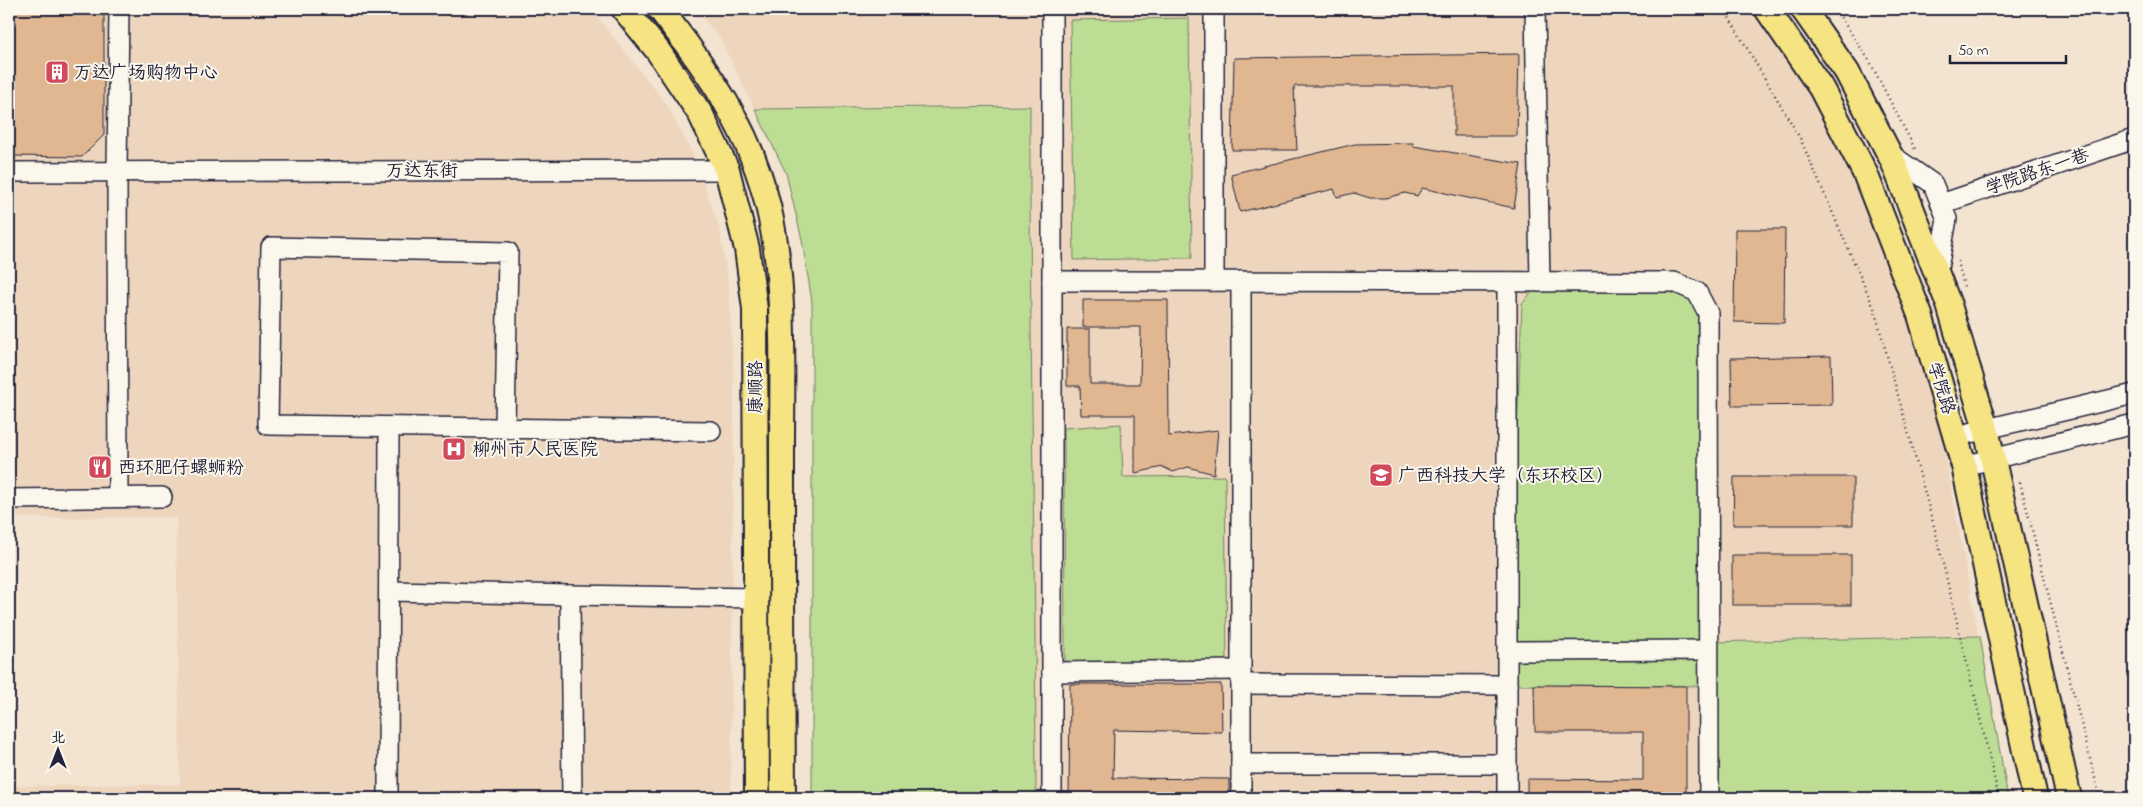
<svg xmlns="http://www.w3.org/2000/svg" width="2143" height="807" font-family="'Indie Flower','LXGW WenKai TC',sans-serif">
  <style>
    .built { fill: #eed6be }
    .green { fill: #bddc94; stroke: #707f68 }
    .building { fill: #e1b791; stroke: #22223b }
    .lines { fill: none; stroke-linecap: round; stroke-linejoin: round }
    .minor-casing { stroke: #22223b; stroke-width: 22 }
    .major-casing { stroke: #22223b; stroke-width: 28 }
    .path { stroke: #22223b; stroke-width: 2.5; stroke-dasharray: 1 4; stroke-linecap: butt }
    .minor { stroke: #fbf7ec; stroke-width: 19 }
    .major { stroke: #f6e381; stroke-width: 24 }
    .labels { text-anchor: middle; stroke-width: 4; stroke-linejoin: round; paint-order: stroke }
    .poi-label { font-size: 18px; fill: #22223b; stroke: #fbf7ec; text-anchor: start }
    .street-label { font-size: 18px; fill: #22223b; stroke: #fbf7ec }
  </style>
  <rect width="100%" height="100%" fill="#f3e4d1"/>
  <filter id="ink" filterUnits="userSpaceOnUse"><feTurbulence type="fractalNoise" baseFrequency=".02" numOctaves="2"/><feDisplacementMap in="SourceGraphic" scale="10" xChannelSelector="R" yChannelSelector="G"/><feConvolveMatrix kernelMatrix="1 2 1 2 8 2 1 2 1" color-interpolation-filters="sRGB"/></filter>
  <g filter="url(#ink)">
    <g class="built">
      <polygon points="9,9 591,9 666,103 693,154 720,230 729,288 734,383 731,798 9,798 9,786 180,784 176,517 9,518"/>
      <polygon points="695,9 1750,9 1865,173 1920,315 2008,798 812,798 812,302 802,240 786,173 719,37"/>
    </g>
    <g class="green">
      <polygon points="1189,18 1192,258 1074,260 1070,20"/>
      <path d="M1030,106C1029,337 1036,568 1036,798H812V302L802,240L786,173L755,109Z"/>
      <polygon points="1540,282 1674,282 1708,313 1709,642 1980,636 2008,798 1709,798 1708,686 1507,685 1522,304"/>
      <polygon points="1121,424 1123,477 1225,476 1227,668 1065,670 1064,428"/>
    </g>
    <g class="building">
      <polygon points="9,9 104,9 104,135 82,157 9,156"/>
      <polygon points="1519,54 1517,136 1454,136 1454,86 1294,86 1297,150 1232,150 1234,58"/>
      <polygon points="1413,143 1413,146 1521,164 1514,208 1422,188 1417,196 1405,193 1386,198 1370,198 1354,193 1337,197 1334,189 1240,212 1231,174 1355,144"/>
      <polygon points="1735,229 1785,229 1784,323 1734,322"/>
      <polygon points="1083,300 1168,300 1169,436 1218,430 1214,474 1188,467 1173,472 1163,467 1135,473 1135,415 1081,415 1080,386 1067,386 1067,329 1090,329 1090,384 1140,384 1141,327 1083,327"/>
      <polygon points="1831,356 1832,405 1732,406 1731,358"/>
      <polygon points="1734,477 1853,477 1853,525 1733,525"/>
      <rect x="1732" y="555" width="119" height="50"/>
      <polygon points="1070,684 1221,684 1222,732 1114,730 1113,778 1229,779 1229,798 1069,798"/>
      <polygon points="1534,685 1686,686 1686,798 1527,798 1527,779 1643,780 1643,732 1535,732"/>
    </g>
    <g class="lines">
      <g class="minor-casing">
        <g id="minor">
          <polyline points="1214,9 1214,281"/>
          <polyline points="1535,9 1540,282"/>
          <polyline points="1890,154 1933,184 1947,219 1937,274"/>
          <polyline points="9,172 727,170"/>
          <polyline points="1941,204 2134,139"/>
          <polyline points="1052,281 1674,282 1697,292 1708,313 1709,798"/>
          <polyline points="1241,281 1241,798"/>
          <polyline points="1507,282 1507,798"/>
          <polyline points="505,429 508,252 271,247 268,425 711,431"/>
          <polyline points="1957,436 2134,394"/>
          <polyline points="1964,466 2134,424"/>
          <polyline points="118,497 117,171 119,9"/>
          <polyline points="9,499 162,497"/>
          <polyline points="390,591 570,595"/>
          <polyline points="1507,651 1708,650"/>
          <polyline points="1052,672 1241,670"/>
          <polyline points="1241,684 1507,685"/>
          <polyline points="1241,764 1507,764"/>
          <polyline points="388,798 389,427"/>
          <polyline points="572,798 570,595 756,598"/>
          <polyline points="1052,798 1052,9"/>
        </g>
      </g>
      <g class="major-casing">
        <g id="major">
          <polyline points="624,9 658,51 701,115 727,170 747,249 755,309 757,798"/>
          <path d="M660,9C709,72 751,130 769,210C786,284 782,372 782,448C782,565 782,681 783,798"/>
          <polyline points="1767,9 1821,88 1865,173 1920,315 1964,466 2035,798"/>
          <polyline points="1803,9 1847,72 1893,161 1949,305 1986,429 2069,798"/>
        </g>
      </g>
      <g class="path">
        <polyline points="1724,9 1800,138 1874,308 1935,530 1999,798"/>
        <polyline points="1835,9 1869,60 1915,149"/>
        <polyline points="1958,261 1964,287"/>
        <polyline points="2020,482 2100,798"/>
      </g>
      <use href="#minor" class="minor"/>
      <use href="#major" class="major"/>
    </g>
  </g>
  <defs>
    <g id="building-square" transform="scale(1.25)"><rect x="-9" y="-9" width="18" height="18" rx="4" fill="#d1495b" stroke="#fbf7ec"/><path d="M-4-6H4V6H1V3H-1V6H-4ZM-2.5-4.3h1.7v1.8h-1.7ZM.8-4.3h1.7v1.8H.8ZM-2.5-1h1.7V.8h-1.7ZM.8-1h1.7V.8H.8Z" fill="#fff"/></g>
    <g id="hospital-square" transform="scale(1.25)"><rect x="-9" y="-9" width="18" height="18" rx="4" fill="#d1495b" stroke="#fbf7ec"/><path d="M-5-5h3v3.5h4V-5h3V5h-3V1.5h-4V5h-3Z" fill="#fff"/></g>
    <g id="restaurant-square" transform="scale(1.25)"><rect x="-9" y="-9" width="18" height="18" rx="4" fill="#d1495b" stroke="#fbf7ec"/><path d="M-5-6h1v4h1v-4h1v4h1v-4h1v5L-1.5 .5V6h-2V.5L-5-1ZM5-6V6H3V1.5H1.5Q1.5-4 5-6Z" fill="#fff"/></g>
    <g id="university-square" transform="scale(1.25)"><rect x="-9" y="-9" width="18" height="18" rx="4" fill="#d1495b" stroke="#fbf7ec"/><path d="M0-5L7-2L0 1L-7-2ZM-4 1L0 2.5L4 1V4Q0 6-4 4Z" fill="#fff"/></g>
  </defs>
  <g fill-rule="evenodd">
    <use href="#building-square" x="57" y="72"/>
    <use href="#hospital-square" x="454" y="449"/>
    <use href="#restaurant-square" x="100" y="467"/>
    <use href="#university-square" x="1381" y="475"/>
  </g>
  <g class="labels">
    <g class="poi-label">
      <text x="74" y="78">万达广场购物中心</text>
      <text x="472" y="455">柳州市人民医院</text>
      <text x="118" y="473">西环肥仔螺蛳粉</text>
      <text x="1398" y="481">广西科技大学（东环校区）</text>
    </g>
    <g class="street-label">
      <text x="422" y="176">万达东街</text>
      <text transform="translate(2037 171) rotate(-19)" y="6">学院路东一巷</text>
      <text transform="translate(755 387) rotate(-90)" y="6">康顺路</text>
      <text transform="translate(1942 388) rotate(73)" y="6">学院路</text>
    </g>
  </g>
  <rect width="2143" height="807" fill="none" stroke="#fbf7ec" stroke-width="30"/>
  <rect x="15" y="15" width="2113" height="777" fill="none" stroke="#22223b" stroke-width="2" filter="url(#ink)"/>
  <g transform="translate(58 750)" stroke="#fbf7ec" stroke-width="4" paint-order="stroke">
  <path d="M0-4L9 19L0 12L-9 19Z" fill="#22223b"/>
  <text y="-8" font-size="14" font-weight="bold" text-anchor="middle" fill="#22223b">北</text>
  </g>
  <path d="M1950 55v8h116v-8" fill="none" stroke="#22223b" stroke-width="2.5"/>
  <text x="1958" y="55" font-size="15" fill="#22223b" stroke="#fbf7ec" stroke-width="4" paint-order="stroke">50 m</text>
</svg>
